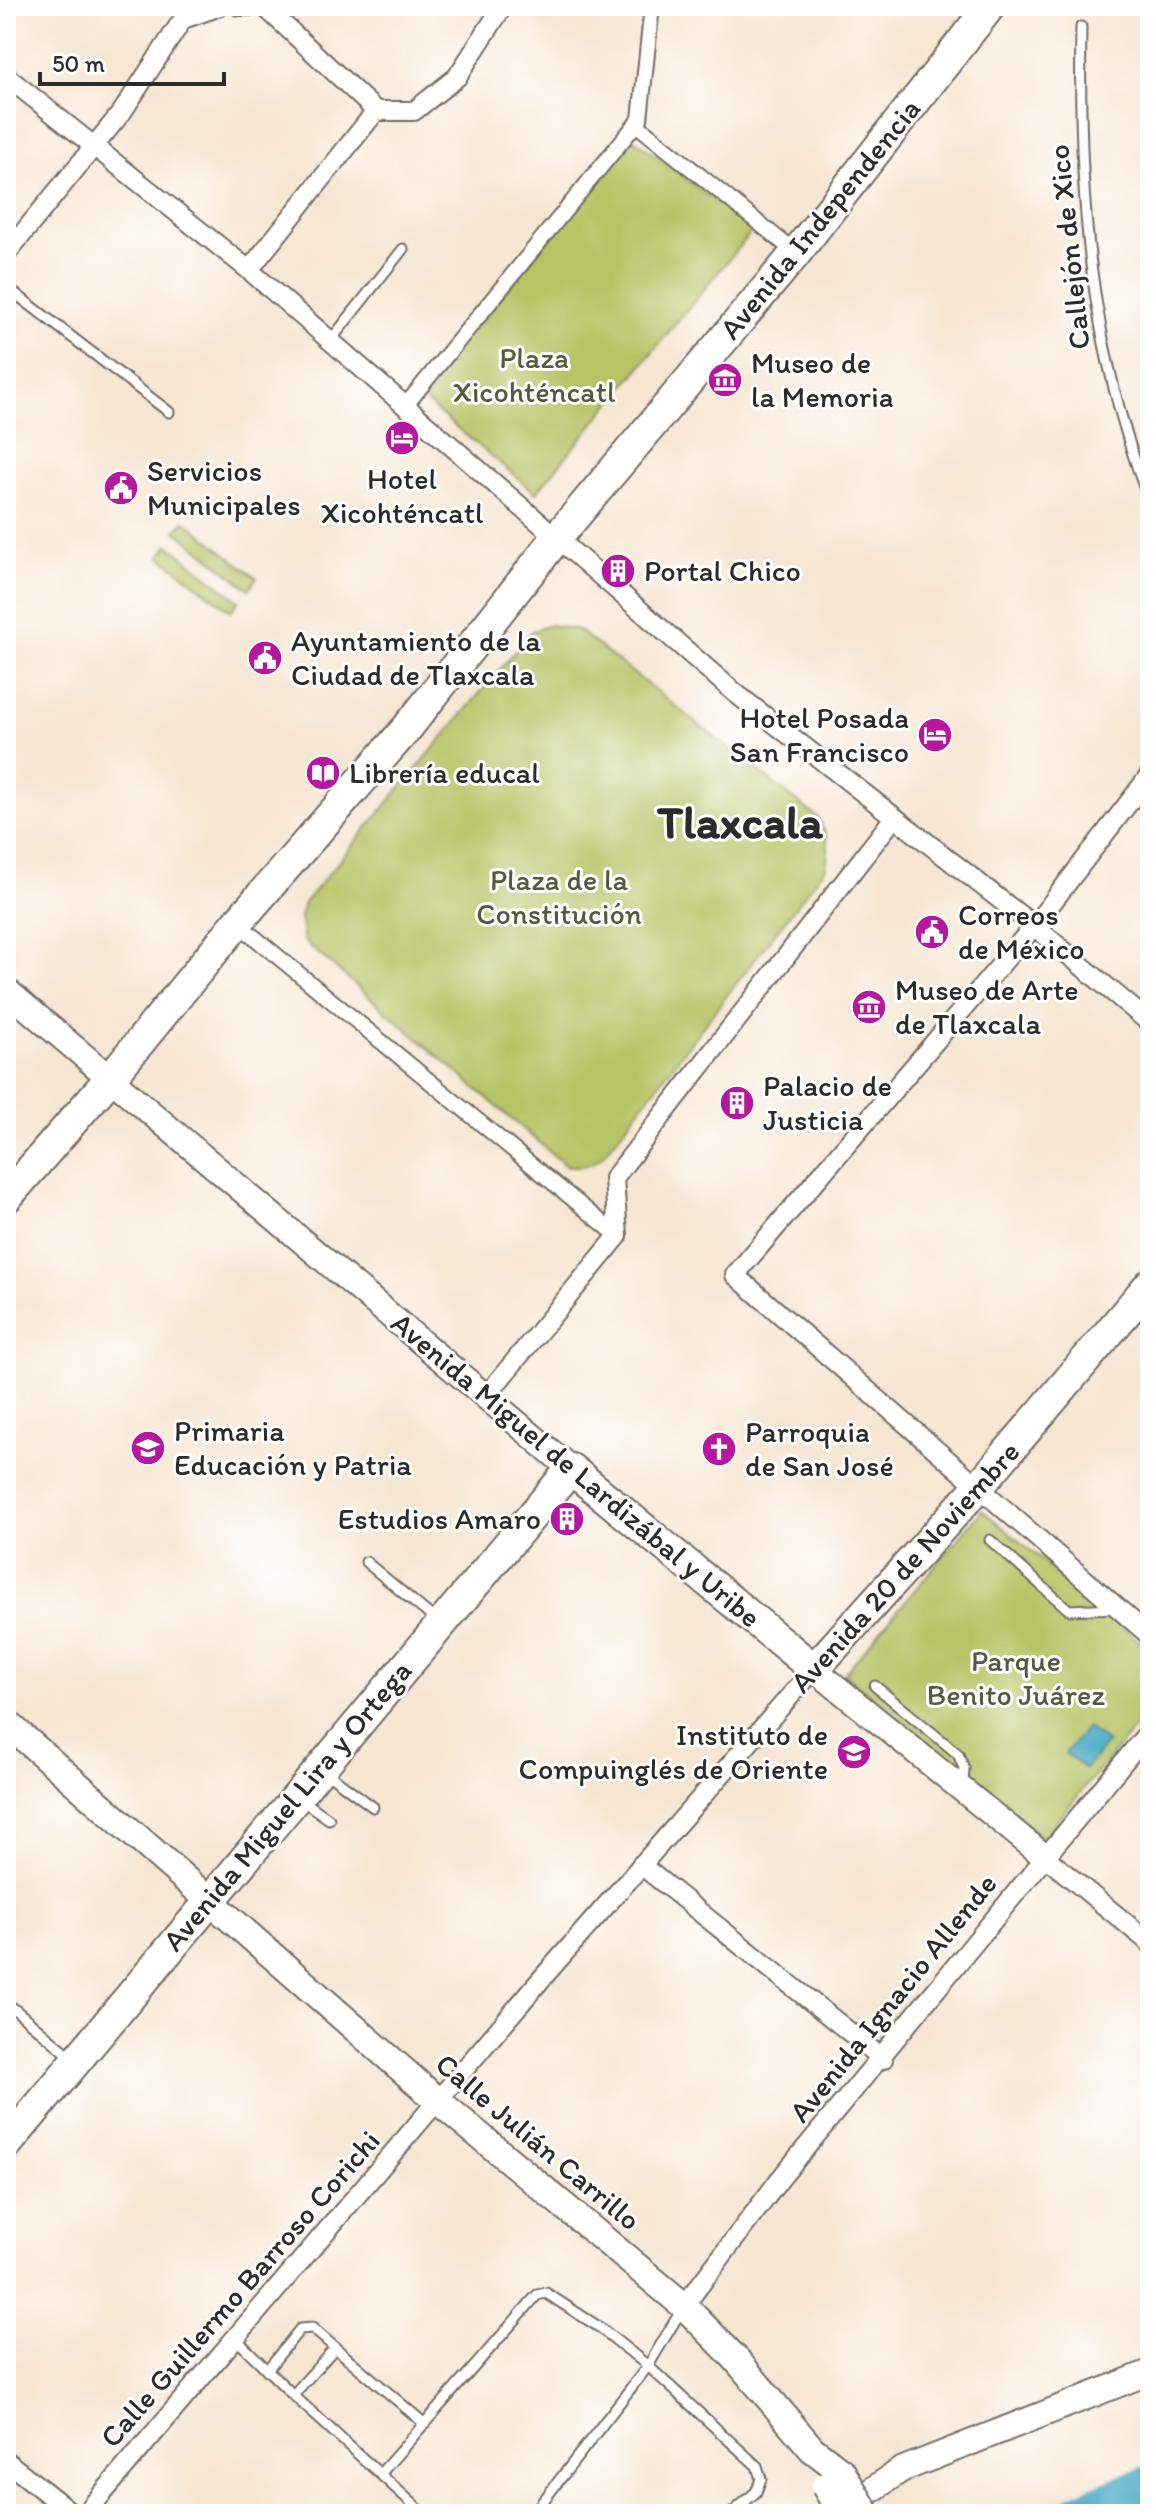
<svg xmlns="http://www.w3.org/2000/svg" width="1156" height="2520" font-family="Itim,sans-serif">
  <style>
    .green { fill: #b7c466; stroke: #717848; stroke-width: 2 }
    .water { fill: #42a7c2; stroke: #366976; stroke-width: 2 }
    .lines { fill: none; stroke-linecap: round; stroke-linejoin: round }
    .river { stroke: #42a7c2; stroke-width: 44 }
    .service-casing { stroke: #726c65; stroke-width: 13 }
    .pedestrian-casing { stroke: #726c65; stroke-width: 18 }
    .minor-casing { stroke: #726c65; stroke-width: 22 }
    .tertiary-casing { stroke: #726c65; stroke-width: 28 }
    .secondary-casing { stroke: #726c65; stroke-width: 30 }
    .primary-casing { stroke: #726c65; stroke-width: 34 }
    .service { stroke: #fff; stroke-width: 9 }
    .pedestrian { stroke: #fff; stroke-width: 14 }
    .minor { stroke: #fff; stroke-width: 18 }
    .tertiary { stroke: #fff; stroke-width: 24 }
    .secondary { stroke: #fff; stroke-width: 26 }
    .primary { stroke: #fff; stroke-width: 30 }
    .secondary-bridge-casing { stroke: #726c65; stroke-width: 30; stroke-linecap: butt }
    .secondary-bridge { stroke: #fff; stroke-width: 26 }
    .labels { text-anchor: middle; stroke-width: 6; stroke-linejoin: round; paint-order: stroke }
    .street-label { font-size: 30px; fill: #2b2b2b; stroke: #fff }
    .park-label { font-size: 30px; fill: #55593d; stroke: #fff }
    .poi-label { font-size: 30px; fill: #2b2b2b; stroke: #fff; text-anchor: start }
    .town-label { font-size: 46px; font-weight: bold; fill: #2b2b2b; stroke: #fff }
  </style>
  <rect width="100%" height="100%" fill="#fff"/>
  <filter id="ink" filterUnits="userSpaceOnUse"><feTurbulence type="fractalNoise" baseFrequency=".0125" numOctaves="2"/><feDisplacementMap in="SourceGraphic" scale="16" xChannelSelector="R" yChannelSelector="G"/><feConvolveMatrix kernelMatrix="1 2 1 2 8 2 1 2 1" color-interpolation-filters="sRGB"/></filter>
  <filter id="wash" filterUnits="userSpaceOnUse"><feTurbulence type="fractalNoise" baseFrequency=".006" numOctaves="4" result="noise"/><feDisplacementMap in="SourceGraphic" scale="32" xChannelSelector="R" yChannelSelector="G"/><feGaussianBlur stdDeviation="1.8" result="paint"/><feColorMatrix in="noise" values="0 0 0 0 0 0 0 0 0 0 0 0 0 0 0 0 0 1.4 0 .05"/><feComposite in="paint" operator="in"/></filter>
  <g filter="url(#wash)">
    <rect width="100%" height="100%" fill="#f7e6d2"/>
    <g class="green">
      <polygon points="634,139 753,230 536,493 417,395"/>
      <polygon points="185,521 257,578 249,589 176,531"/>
      <polygon points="168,545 239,601 231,611 160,556"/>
      <path d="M550,625L578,630L818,818C828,837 830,847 826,867L603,1156C590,1166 581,1168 565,1165L304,941L300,917L304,903L532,631Z"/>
      <polygon points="982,1510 1150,1650 1150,1710 1042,1838 844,1674"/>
    </g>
    <polygon class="water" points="1087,1727 1107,1743 1085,1769 1065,1753"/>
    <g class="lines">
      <polyline class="river" points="1081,2514 1150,2487"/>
    </g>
  </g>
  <g filter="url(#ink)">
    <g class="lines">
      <g class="service-casing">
        <g id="service">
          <path d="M1081,27C1078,196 1089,343 1150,503"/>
          <polyline points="12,291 169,412"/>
          <polyline points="331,340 403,249"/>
          <polyline points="990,1540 1069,1610 1116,1608"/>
          <polyline points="366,1562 438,1622"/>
          <polyline points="875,1686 958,1754 964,1768 963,1785"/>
          <polyline points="326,1772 373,1807"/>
          <polyline points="302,1800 329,1819"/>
          <polyline points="6,2002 73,2058"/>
          <polyline points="234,2337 293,2395 334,2349"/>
          <polyline points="267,2370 300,2329 312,2328 425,2424"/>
          <polyline points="293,2395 424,2514"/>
          <polyline points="381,2473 537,2295 546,2293 602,2329 648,2366 757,2466 761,2479 756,2492 731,2514"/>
          <polyline points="533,2514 648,2366 682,2309"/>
        </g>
      </g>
      <g class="pedestrian-casing">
        <g id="pedestrian">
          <polyline points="636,124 796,253"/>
          <polyline points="405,406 640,119 652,6"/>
          <polyline points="237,923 618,1236"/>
        </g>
      </g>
      <g class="minor-casing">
        <g id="minor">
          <polyline points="239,6 269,6"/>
          <polyline points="267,9 376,111"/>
          <polyline points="6,76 249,270 734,692 1034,926 1150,1023"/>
          <polyline points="376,111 414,111 457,77 503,6"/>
          <polyline points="6,254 122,112 183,19 220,6"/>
          <polyline points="249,270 376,111"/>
          <polyline points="1150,775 1034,926 735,1275 1150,1636"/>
          <polyline points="486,1396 618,1236 614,1178 893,819"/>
          <polyline points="1044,1856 1150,1943"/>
          <polyline points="641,1865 883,2059"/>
          <polyline points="684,2306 780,2179 1150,1730"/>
          <polyline points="6,2461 73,2514"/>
          <polyline points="85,2514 537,1984 814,1669"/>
        </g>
      </g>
      <g class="tertiary-casing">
        <g id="tertiary">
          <polyline points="6,990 571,1469"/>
          <polyline points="814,1669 1044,1856"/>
          <polyline points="843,2510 901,2470 1150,2372"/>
        </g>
      </g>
      <g class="secondary-casing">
        <polyline id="secondary" points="6,1722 438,2101 684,2306 735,2358 812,2449 842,2472"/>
      </g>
      <g class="primary-casing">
        <g id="primary">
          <polyline points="6,1198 112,1076 237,923 408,727 555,540 796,253 990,6"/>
          <polyline points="6,2145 571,1469 814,1669 980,1485 1150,1284"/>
        </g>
      </g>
      <use href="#service" class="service"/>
      <use href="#pedestrian" class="pedestrian"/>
      <use href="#minor" class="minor"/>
      <use href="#tertiary" class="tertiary"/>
      <use href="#secondary" class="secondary"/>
      <use href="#primary" class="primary"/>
      <g class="secondary-bridge-casing">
        <g id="secondary-bridge">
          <polyline points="842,2472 867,2514"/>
          <polyline points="825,2486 841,2514"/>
        </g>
      </g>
      <use href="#secondary-bridge" class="secondary-bridge"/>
    </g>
  </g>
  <defs>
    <g id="museum-disc" transform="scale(1.8)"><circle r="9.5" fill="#b5179e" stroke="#fff"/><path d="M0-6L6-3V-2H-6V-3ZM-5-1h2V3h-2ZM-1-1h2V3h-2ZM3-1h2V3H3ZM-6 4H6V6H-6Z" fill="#fff"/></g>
    <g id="hotel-disc" transform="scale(1.8)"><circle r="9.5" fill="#b5179e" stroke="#fff"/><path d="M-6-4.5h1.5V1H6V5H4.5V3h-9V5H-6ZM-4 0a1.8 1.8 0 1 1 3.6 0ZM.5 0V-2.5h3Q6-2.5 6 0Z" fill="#fff"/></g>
    <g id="civic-disc" transform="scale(1.8)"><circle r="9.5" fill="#b5179e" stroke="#fff"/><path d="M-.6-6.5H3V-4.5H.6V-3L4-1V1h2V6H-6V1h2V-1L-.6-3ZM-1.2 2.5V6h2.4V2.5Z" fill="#fff"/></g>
    <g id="building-disc" transform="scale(1.8)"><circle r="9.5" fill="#b5179e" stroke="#fff"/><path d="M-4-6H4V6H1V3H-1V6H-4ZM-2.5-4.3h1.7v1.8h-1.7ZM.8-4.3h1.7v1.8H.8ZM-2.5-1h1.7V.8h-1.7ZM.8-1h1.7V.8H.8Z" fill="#fff"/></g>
    <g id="library-disc" transform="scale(1.8)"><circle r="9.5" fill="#b5179e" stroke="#fff"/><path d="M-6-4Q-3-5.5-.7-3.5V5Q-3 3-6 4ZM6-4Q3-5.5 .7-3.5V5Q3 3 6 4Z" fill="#fff"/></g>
    <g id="school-disc" transform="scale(1.8)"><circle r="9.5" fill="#b5179e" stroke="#fff"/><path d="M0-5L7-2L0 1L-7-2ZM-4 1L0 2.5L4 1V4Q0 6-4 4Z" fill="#fff"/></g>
    <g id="church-disc" transform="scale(1.8)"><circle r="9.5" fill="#b5179e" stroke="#fff"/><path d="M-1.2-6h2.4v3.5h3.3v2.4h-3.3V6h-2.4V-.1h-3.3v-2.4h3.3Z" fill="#fff"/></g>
    <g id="university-disc" transform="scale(1.8)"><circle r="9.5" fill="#b5179e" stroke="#fff"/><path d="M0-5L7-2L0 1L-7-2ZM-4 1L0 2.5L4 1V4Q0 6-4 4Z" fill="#fff"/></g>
  </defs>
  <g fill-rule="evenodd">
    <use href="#museum-disc" x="725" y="380"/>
    <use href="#hotel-disc" x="402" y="438"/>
    <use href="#civic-disc" x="121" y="488"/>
    <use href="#building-disc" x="618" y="571"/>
    <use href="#civic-disc" x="265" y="658"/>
    <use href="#hotel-disc" x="935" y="735"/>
    <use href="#library-disc" x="323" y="773"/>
    <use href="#civic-disc" x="932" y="932"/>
    <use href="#museum-disc" x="869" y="1007"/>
    <use href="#building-disc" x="737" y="1103"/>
    <use href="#school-disc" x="148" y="1448"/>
    <use href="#church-disc" x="719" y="1449"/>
    <use href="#building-disc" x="567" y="1519"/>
    <use href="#university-disc" x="854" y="1752"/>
  </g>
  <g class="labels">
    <g class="street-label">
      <text transform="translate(820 219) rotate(-51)" y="10">Avenida Independencia</text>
      <text transform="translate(1069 247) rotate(-96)" y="10">Callejón de Xico</text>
      <text transform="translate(576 1470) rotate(40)" y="10">Avenida Miguel de Lardizábal y Uribe</text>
      <text transform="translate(905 1567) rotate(-48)" y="10">Avenida 20 de Noviembre</text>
      <text transform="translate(287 1806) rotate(-50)" y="10">Avenida Miguel Lira y Ortega</text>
      <text transform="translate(893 1998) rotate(-51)" y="10">Avenida Ignacio Allende</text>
      <text transform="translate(538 2142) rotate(40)" y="10">Calle Julián Carrillo</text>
      <text transform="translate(240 2289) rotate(-49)" y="10">Calle Guillermo Barroso Corichi</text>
    </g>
    <g class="park-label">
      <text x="534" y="368">Plaza<tspan x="534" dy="34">Xicohténcatl</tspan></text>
      <text x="559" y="890">Plaza de la<tspan x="559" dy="34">Constitución</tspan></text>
      <text x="1016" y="1671">Parque<tspan x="1016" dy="34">Benito Juárez</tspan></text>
    </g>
    <g class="poi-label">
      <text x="751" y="373">Museo de<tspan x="751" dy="34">la Memoria</tspan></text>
      <text x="147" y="481">Servicios<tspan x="147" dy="34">Municipales</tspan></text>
      <text x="402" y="489" text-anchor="middle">Hotel<tspan x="402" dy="34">Xicohténcatl</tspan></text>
      <text x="644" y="581">Portal Chico</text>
      <text x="291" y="651">Ayuntamiento de la<tspan x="291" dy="34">Ciudad de Tlaxcala</tspan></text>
      <text x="909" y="728" text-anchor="end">Hotel Posada<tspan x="909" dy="34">San Francisco</tspan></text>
      <text x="349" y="783">Librería educal</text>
      <text x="958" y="925">Correos<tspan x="958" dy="34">de México</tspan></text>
      <text x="895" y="1000">Museo de Arte<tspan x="895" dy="34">de Tlaxcala</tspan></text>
      <text x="763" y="1096">Palacio de<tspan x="763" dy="34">Justicia</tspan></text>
      <text x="174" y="1441">Primaria<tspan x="174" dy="34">Educación y Patria</tspan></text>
      <text x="745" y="1442">Parroquia<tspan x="745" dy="34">de San José</tspan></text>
      <text x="541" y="1529" text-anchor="end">Estudios Amaro</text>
      <text x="828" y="1745" text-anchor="end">Instituto de<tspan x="828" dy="34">Compuinglés de Oriente</tspan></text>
    </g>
    <g class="town-label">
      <text x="740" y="838">Tlaxcala</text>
    </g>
  </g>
  <rect width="1156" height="2520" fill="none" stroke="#fff" stroke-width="32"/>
  <path d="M40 72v12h184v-12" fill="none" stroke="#2b2b2b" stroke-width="4"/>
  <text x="52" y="72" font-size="24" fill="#2b2b2b" stroke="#ffffff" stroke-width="6" paint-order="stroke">50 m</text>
</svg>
